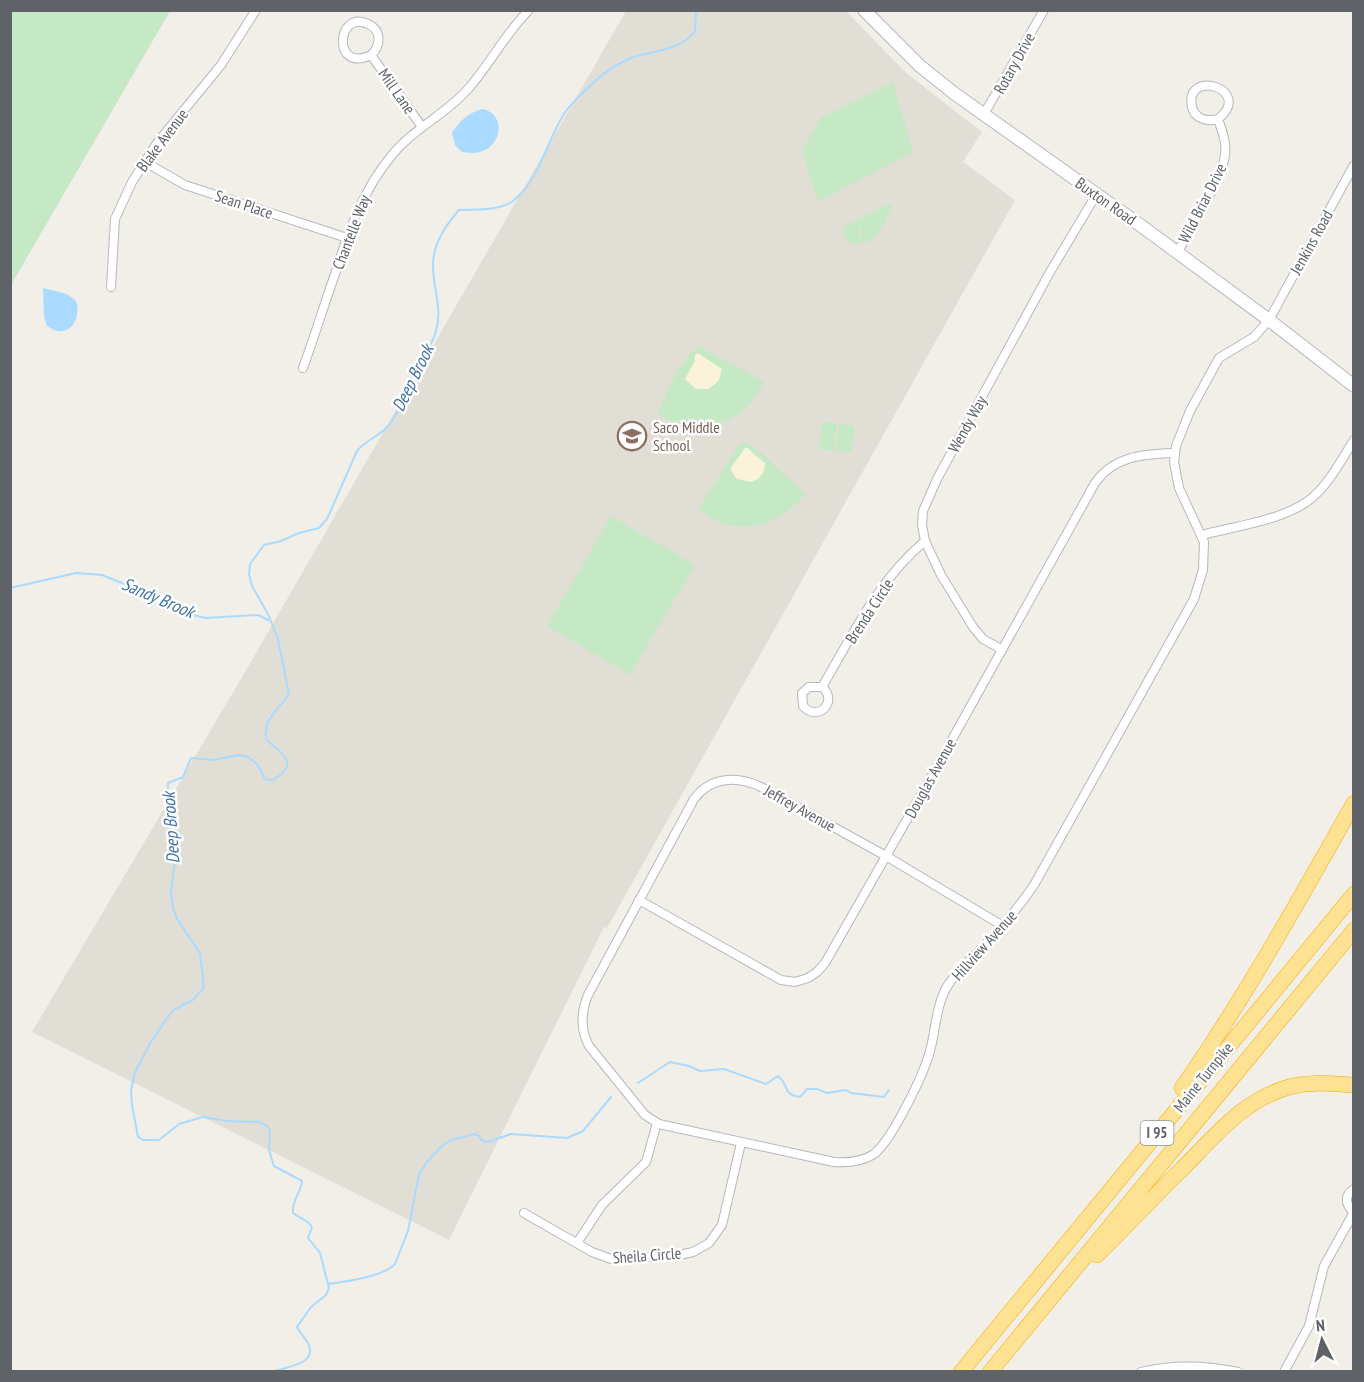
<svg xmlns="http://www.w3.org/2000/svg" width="1364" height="1382" font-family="'PT Sans Narrow',sans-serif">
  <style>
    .education { fill: #e1ded6 }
    .green { fill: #c5e8c5; fill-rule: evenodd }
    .sand { fill: #fbf3d9 }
    .water { fill: #aadaff }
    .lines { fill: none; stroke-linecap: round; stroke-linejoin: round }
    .stream { stroke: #aadaff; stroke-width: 2 }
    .street-casing { stroke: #b5b8bc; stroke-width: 10 }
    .secondary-casing { stroke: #b6babf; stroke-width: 14 }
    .highway-casing { stroke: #f9ab00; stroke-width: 16 }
    .street { stroke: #fff; stroke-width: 8 }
    .secondary { stroke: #fff; stroke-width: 12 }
    .highway { stroke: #fde293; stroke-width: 15 }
    .labels { text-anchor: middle; stroke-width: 5; stroke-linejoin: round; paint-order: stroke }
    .shield { fill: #fff; stroke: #8f9295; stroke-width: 1.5 }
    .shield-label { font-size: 15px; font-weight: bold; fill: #5f6368 }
    .street-label { font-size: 16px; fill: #5f6368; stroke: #fff }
    .education-label { font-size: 16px; fill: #785e54; stroke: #fff; text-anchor: start }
    .water-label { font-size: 18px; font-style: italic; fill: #4174aa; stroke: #fff }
  </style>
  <rect width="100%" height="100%" fill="#f1efe8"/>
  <polygon class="education" points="626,11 846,11 905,72 982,132 963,162 1015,200 607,928 604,927 449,1240 32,1032 245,672"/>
  <g class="green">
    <polygon points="11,10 170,11 11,285 10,11"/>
    <polygon points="893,82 913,152 818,202 802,150 822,117"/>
    <path d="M889,204H891L893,206C885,220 879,239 863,244L861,235L862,230L860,228L859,230L861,244L852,243L844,237L843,230L846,225Z"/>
    <path d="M700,347L764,382C744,427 699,438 657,414C666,397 682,352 700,347ZM695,360L718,382C706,392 695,391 685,380Z"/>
    <polygon points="822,422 837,423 834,451 819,449"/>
    <polygon points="839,424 855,426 851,453 836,451"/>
    <path d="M746,442L765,456L805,494C781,527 731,540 699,509L739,445ZM743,450L750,451L765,463L763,472L755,481L736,477L731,469L743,453Z"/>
    <polygon points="611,516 695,565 630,675 547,626"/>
  </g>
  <g class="sand">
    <polygon points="698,353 722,369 719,380 709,389 696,389 685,379 695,361 695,355"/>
    <path d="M746,447L765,463C765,473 760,479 751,482L737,479L730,469Z"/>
  </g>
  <g class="water">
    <path d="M482,109C510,113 502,161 462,152L455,145L452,133C458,122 470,112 482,109Z"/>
    <path d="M43,288L67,294L76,301C82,321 67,341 47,326L44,316Z"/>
  </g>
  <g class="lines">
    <g class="stream">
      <polyline points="10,588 76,573 102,575 137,589 160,595 193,615 206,618 258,615 268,620"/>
      <path d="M638,1083L670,1062L689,1066L700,1071L724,1069L766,1084L778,1076C790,1085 781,1094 800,1097L807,1089H817L827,1093L846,1090L851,1093L884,1097L889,1090"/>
      <path d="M328,1284C344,1282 384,1276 395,1264L408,1231L419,1174L427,1162L442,1146L451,1140L475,1134L479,1136L481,1140L487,1142L511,1134L567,1138L583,1131L611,1097"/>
      <path d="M272,1372C284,1367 319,1365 308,1343C305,1337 300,1334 297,1327L311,1307L326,1295L329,1288L320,1253L308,1238L312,1227C307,1219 300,1219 293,1213C292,1199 301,1193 302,1181L274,1166L269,1150L270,1130L267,1126L259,1122L227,1121L203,1117L179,1124L159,1140H143L138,1137L132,1105L131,1090L135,1072L151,1042L172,1011L194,999L204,987L200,953L177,919L173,907L171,892L175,860L167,814L168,783L183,777L191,758L213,760L239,755L248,757L257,764L265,779L273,780C302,763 281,754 266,739C263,718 279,710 289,694L278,639L268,614L252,586L249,574L250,564L264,545L281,541L299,533L319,528L327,519L357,451C366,440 380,436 389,425C400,412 403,395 411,380C419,363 431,349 436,331C443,308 432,286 433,263C434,242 446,225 459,210C475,209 500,211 513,201C538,181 546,145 561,119C568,105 581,95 591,85C602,74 615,65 629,59C651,50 680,52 695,31L696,10"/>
    </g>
    <g class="street-casing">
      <g id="street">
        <path d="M371,55C332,74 336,9 368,24C382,30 381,46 371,55L422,127"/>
        <polyline points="984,114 1044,10"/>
        <polyline points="145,162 185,185 347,238"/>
        <path d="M1177,253C1190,229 1222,180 1225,155C1227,143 1222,131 1218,119C1255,90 1184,67 1192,107C1195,119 1207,122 1218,119"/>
        <polyline points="111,287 115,219 132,182 157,143 221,65 256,10"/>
        <path d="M303,368C314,338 323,308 334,277C348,233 362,191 392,155C413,129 445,115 468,89C490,64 505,34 529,10"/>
        <path d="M1202,535C1235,526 1287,520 1313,497C1330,482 1342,459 1354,440"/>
        <polyline points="1001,649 983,639 973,627 941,575 925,541 922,525 923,511 937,479 1050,272 1096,195"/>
        <path d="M822,687C839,701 818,723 803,706L802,693L809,687H822C852,636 879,579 925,541"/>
        <path d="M639,900L781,980L795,982L808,978L817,972L825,963L930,779L1095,483C1114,456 1143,454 1174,453"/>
        <path d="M1003,926L886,856L761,787C738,776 711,776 694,799L588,995C581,1012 580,1029 589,1046L645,1115L659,1124L834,1162C848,1163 862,1162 874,1154C892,1140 924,1074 930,1051C936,1029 936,1004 948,985C958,970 972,958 985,945C1003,926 1019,907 1034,885L1194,599L1203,570L1204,542L1179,488L1174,462L1176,446L1190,411L1219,358L1254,337L1269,320L1354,165"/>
        <path d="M1354,1189C1344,1195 1345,1205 1354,1212"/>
        <polyline points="524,1213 592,1252 611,1259 679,1255 693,1252 709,1243 722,1225 741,1143"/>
        <polyline points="577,1243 602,1205 646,1162 657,1123"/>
        <path d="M1141,1372C1174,1364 1205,1365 1238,1372"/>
        <polyline points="1284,1372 1309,1326 1324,1266 1354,1212"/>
      </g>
    </g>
    <g class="secondary-casing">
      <polyline id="secondary" points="864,10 920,66 955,94 1140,225 1269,320 1354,386"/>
    </g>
    <g class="highway-casing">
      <g id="highway">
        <path d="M1182,1088C1246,996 1299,900 1354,803"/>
        <path d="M1097,1255C1125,1228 1152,1198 1181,1170C1214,1137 1243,1100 1289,1087C1310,1081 1332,1084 1354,1085"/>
        <polyline points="961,1372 1354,894"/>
        <polyline points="990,1372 1354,930"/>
      </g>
    </g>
    <use href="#street" class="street"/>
    <use href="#secondary" class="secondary"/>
    <use href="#highway" class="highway"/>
  </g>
  <defs>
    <g id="school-ring" transform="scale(1.5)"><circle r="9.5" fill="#fff" stroke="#8d6e63" stroke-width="1.5"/><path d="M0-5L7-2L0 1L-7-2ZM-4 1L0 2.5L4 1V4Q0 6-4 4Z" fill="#8d6e63"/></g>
  </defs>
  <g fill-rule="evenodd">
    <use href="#school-ring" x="632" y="436"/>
  </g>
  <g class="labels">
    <rect class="shield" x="1140.5" y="1121" width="33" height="24" rx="4.5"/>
    <g class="shield-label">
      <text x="1157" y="1138">I 95</text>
    </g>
    <g class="street-label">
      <text transform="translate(1014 63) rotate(-61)" y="6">Rotary Drive</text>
      <text transform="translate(397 91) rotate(55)" y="6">Mill Lane</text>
      <text transform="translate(162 140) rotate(-53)" y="6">Blake Avenue</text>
      <text transform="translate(1106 201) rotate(35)" y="6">Buxton Road</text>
      <text transform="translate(1202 203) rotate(-63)" y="6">Wild Briar Drive</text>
      <text transform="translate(244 204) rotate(18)" y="6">Sean Place</text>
      <text transform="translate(351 232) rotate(-69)" y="6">Chantelle Way</text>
      <text transform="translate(1311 242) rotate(-61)" y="6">Jenkins Road</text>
      <text transform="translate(967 424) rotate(-61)" y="6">Wendy Way</text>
      <text transform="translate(869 611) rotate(-57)" y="6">Brenda Circle</text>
      <text transform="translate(930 778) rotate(-61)" y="6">Douglas Avenue</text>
      <text transform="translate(800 808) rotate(29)" y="6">Jeffrey Avenue</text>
      <text transform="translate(984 945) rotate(-48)" y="6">Hillview Avenue</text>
      <text transform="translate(1203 1077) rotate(-51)" y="6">Maine Turnpike</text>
      <text transform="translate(647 1255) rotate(-4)" y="6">Sheila Circle</text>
    </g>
    <g class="education-label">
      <text x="653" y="433">Saco Middle<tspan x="653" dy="18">School</tspan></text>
    </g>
    <g class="water-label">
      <text transform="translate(413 378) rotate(-64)" y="6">Deep Brook</text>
      <text transform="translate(158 598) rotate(23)" y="6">Sandy Brook</text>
      <text transform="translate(171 828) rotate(-94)" y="6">Deep Brook</text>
    </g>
  </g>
  <rect width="1364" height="1382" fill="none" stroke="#5f6368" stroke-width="24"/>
  <g transform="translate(1322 1340) rotate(354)" stroke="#ffffff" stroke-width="4.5" paint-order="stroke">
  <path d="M0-4.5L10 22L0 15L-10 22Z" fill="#5f6368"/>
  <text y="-9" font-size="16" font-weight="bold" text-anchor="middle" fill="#5f6368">N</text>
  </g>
</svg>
